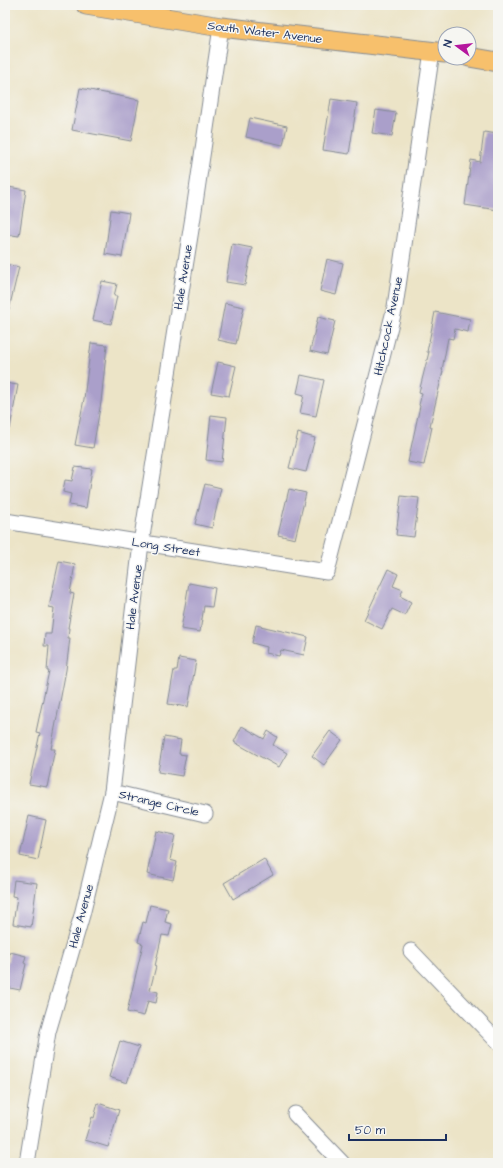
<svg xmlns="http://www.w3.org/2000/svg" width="503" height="1168" font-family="'Architects Daughter',sans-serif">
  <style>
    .building { fill: #aa9fca }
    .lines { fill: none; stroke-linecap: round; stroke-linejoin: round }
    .minor-casing { stroke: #848a92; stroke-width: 17 }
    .major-casing { stroke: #848a92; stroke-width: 21 }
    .minor { stroke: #fff; stroke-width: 15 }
    .major { stroke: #f7c06c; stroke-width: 19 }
    .labels { text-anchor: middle; stroke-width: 3; stroke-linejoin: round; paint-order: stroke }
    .street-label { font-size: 12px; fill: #1b2f5e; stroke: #f6f6f2 }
  </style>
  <rect width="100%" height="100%" fill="#f6f6f2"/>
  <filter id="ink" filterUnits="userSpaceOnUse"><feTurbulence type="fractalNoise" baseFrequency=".025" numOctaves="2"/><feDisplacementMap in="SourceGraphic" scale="8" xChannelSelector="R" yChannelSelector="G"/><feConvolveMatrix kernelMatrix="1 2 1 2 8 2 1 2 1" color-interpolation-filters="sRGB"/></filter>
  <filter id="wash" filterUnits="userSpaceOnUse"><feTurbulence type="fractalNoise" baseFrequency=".012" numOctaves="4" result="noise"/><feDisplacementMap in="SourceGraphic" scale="16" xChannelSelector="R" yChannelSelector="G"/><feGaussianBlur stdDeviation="0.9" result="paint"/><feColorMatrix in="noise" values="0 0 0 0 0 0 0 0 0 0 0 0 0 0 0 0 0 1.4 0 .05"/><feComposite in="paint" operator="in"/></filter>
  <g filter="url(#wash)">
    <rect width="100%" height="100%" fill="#ece4c7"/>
    <g id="blocks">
      <g class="building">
        <polygon points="80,88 139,100 131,141 72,130"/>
        <polygon points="331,99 357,103 349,154 323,150"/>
        <polygon points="376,110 396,113 392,136 372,133"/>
        <polygon points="250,118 287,126 283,145 246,137"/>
        <polygon points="484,132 498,134 498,210 465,205 471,160 480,162"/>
        <polygon points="8,187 26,190 19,236 5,234 5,205"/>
        <polygon points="111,210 129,213 122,257 105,254"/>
        <polygon points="232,244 252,248 245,285 226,282"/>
        <polygon points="327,259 343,263 336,295 320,291"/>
        <polygon points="5,264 19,267 9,309 5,308"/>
        <polygon points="102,281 117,284 114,296 117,296 111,324 93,320"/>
        <polygon points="225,303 244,307 236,344 218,340"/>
        <polygon points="435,312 470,319 468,332 455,329 453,339 448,338 442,370 443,371 430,426 432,427 424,465 408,462 420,406 419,405 422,393 419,392 429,352 427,352"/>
        <polygon points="318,317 335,321 327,355 310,351"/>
        <polygon points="91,343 107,345 101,402 93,448 75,445 84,399"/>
        <polygon points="218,362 236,366 229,396 211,393"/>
        <polygon points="301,375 324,380 316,416 300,413 304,395 297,393"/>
        <polygon points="5,383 18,385 10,428 5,427"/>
        <polygon points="211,415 227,417 222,462 206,460"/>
        <polygon points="298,433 315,438 306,472 289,468"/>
        <polygon points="75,467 92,469 86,508 69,505 71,494 63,492 65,480 72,481"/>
        <polygon points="205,484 221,488 212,528 195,524"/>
        <polygon points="289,489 306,493 295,539 278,535"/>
        <polygon points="401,496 419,498 414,537 396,535"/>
        <polygon points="59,561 75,564 70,593 74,594 68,628 69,628 68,638 70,638 66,670 51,749 55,749 47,787 29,784 40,733 36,732 49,671 47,671 49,646 44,646 45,634 51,634 54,608 49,607"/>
        <polygon points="388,569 398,574 393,586 403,590 400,596 411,602 405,615 392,609 382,629 364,620"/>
        <polygon points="189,583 215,588 212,607 204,606 200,632 181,629"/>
        <polygon points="256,625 308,637 304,655 281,650 279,656 266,653 267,647 252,643"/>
        <polygon points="179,658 196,661 188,707 168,704 174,670 177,670"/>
        <polygon points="242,726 264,739 268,731 277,737 273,745 287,753 279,767 234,742"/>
        <polygon points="330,731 342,740 324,765 312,756"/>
        <polygon points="164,737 181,740 179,754 186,755 182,776 158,772"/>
        <polygon points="29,816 46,820 38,860 20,856"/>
        <polygon points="156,831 175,835 170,860 177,862 173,880 147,874"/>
        <polygon points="264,859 273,875 233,899 224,883"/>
        <polygon points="14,880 37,883 31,927 13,924 17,897 12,896"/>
        <polygon points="150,905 168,909 165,922 172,924 169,936 162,935 155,966 156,966 150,990 158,992 156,1003 148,1001 144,1016 127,1012 143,944 138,942 143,922 146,923"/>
        <polygon points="10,952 26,956 24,963 26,964 20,990 5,987 5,971"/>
        <polygon points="120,1041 139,1047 127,1083 109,1077"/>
        <polygon points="98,1103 119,1110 108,1147 85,1140 92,1117 94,1118"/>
      </g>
    </g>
  </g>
  <g filter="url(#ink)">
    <use href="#blocks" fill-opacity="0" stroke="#848a92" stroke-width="1"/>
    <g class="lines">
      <g class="minor-casing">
        <g id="minor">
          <polyline points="5,521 327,572 395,307 432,51"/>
          <polyline points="112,792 205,814"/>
          <polyline points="411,951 498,1042"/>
          <polyline points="295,1114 342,1163"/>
          <polyline points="27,1163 48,1032 82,915 112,792 141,543 193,217 221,27"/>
        </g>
      </g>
      <g class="major-casing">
        <g id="major">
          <polyline points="86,5 221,27 445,53"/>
          <polyline points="469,57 498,62"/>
        </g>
      </g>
      <use href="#minor" class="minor"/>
      <use href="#major" class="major"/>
    </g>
  </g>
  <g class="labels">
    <g class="street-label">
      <text transform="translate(265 32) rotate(7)" y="4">South Water Avenue</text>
      <text transform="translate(183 277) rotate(-81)" y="4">Hale Avenue</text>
      <text transform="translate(388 326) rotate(-78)" y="4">Hitchcock Avenue</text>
      <text transform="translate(166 547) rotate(9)" y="4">Long Street</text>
      <text transform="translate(134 597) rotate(-83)" y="4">Hale Avenue</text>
      <text transform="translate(159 803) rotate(13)" y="4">Strange Circle</text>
      <text transform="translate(81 916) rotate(-75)" y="4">Hale Avenue</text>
    </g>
  </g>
  <rect width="503" height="1168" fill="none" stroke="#f6f6f2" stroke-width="20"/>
  <g transform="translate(457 46) rotate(285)"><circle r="19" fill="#f6f6f2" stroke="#9ea6b7"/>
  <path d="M0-3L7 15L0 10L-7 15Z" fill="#b5179e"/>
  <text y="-6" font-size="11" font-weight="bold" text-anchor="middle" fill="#1b2f5e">N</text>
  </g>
  <path d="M349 1134v6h97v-6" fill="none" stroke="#1b2f5e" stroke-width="2"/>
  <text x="355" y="1134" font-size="12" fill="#1b2f5e" stroke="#f6f6f2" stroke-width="3" paint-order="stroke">50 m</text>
</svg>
